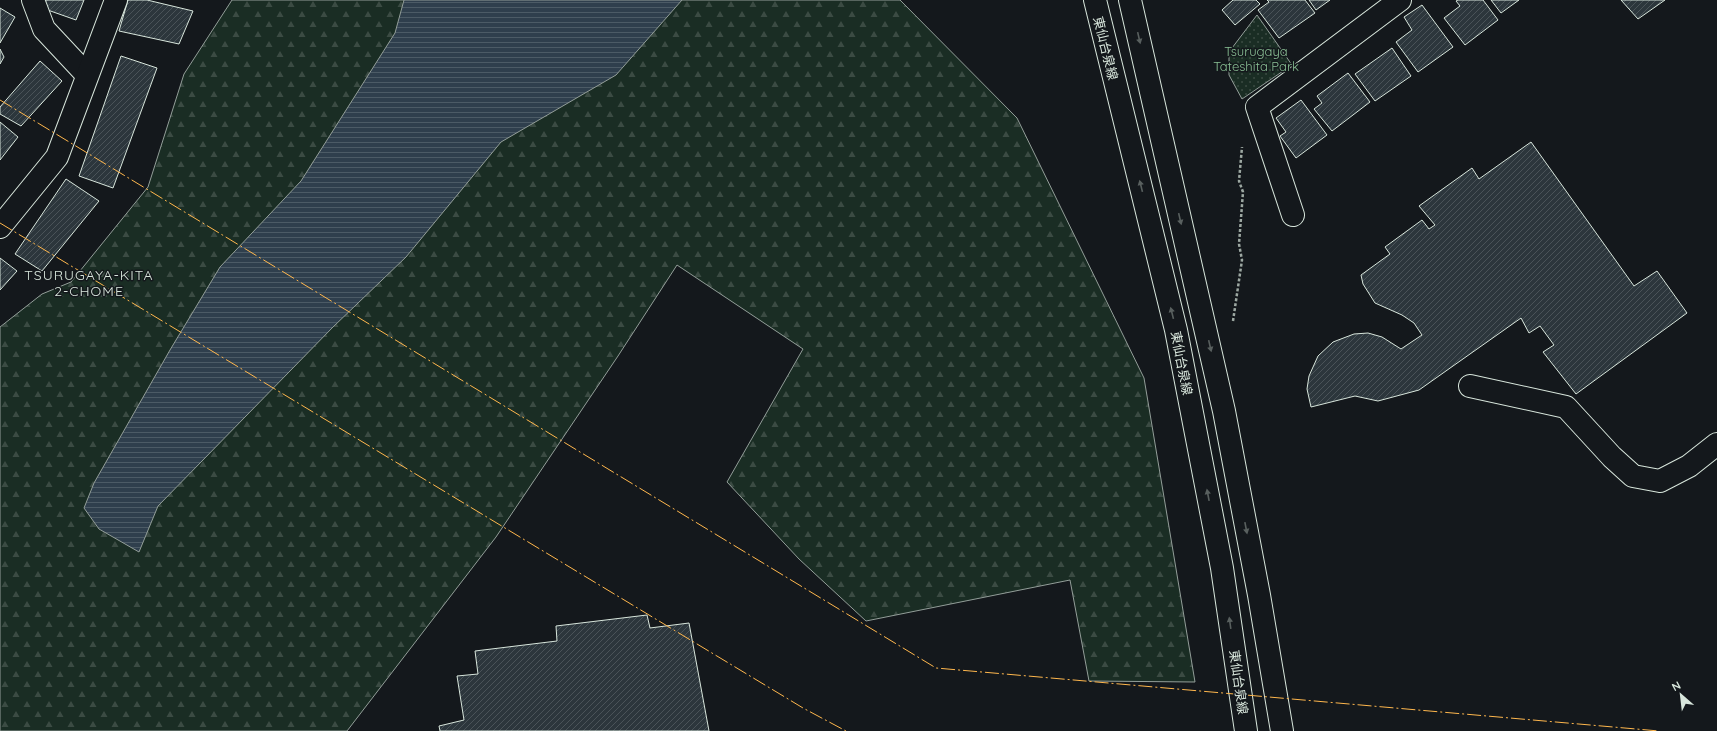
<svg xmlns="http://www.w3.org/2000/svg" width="1717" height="731" font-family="Quicksand,'Noto Sans JP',sans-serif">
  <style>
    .forest { fill: url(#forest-firs); stroke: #939e99 }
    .park { fill: url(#park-dots); stroke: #939e99 }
    .water { fill: url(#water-rules); stroke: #939e99 }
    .building { fill: url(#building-hatch); stroke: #d8e6dc }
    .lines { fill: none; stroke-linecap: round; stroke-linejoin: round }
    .minor-casing { stroke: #d8e6dc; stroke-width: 24 }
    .tertiary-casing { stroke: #d8e6dc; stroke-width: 24 }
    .path { stroke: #9da8a2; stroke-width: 2.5; stroke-dasharray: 3 2; stroke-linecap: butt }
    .minor { stroke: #14181c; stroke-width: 22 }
    .tertiary { stroke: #14181c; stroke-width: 22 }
    .power { stroke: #ffb74d; stroke-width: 1; stroke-dasharray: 14 3 2 3; stroke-linecap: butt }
    .oneway { fill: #59605f }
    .labels { text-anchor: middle; stroke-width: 3; stroke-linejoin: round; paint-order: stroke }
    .street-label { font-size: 13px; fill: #d8e6dc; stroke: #14181c }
    .park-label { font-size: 13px; fill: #8ac095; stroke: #14181c }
    .neighbourhood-label { font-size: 14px; letter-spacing: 1px; fill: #d8e6dc; stroke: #14181c }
  </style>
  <defs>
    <pattern id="forest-firs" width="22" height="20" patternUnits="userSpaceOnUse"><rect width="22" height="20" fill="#1a2d24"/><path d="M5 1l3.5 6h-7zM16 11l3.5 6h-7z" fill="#3b4b43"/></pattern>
    <pattern id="park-dots" width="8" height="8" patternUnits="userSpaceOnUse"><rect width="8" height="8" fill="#1a2d24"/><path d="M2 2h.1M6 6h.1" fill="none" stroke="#3b4b43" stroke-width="1.8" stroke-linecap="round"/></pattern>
    <pattern id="water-rules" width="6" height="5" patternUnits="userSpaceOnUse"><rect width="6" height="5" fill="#2f3f4d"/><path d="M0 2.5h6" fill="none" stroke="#4c5b66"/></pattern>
    <pattern id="building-hatch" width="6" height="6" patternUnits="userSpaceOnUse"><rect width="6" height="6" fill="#2c363c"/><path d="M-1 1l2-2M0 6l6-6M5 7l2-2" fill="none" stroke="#4a5358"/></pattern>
  </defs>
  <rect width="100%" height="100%" fill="#14181c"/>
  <polygon class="forest" points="232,0 900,0 1017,118 1144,378 1195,682 1089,681 1070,580 866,621 799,559 727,482 803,349 677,265 618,356 496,537 347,731 0,731 0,327 42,294 71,282 148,187 184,74"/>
  <polygon class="park" points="1257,15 1292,65 1242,99 1229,75 1229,52"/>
  <polygon class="water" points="404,0 682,0 616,75 501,142 406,257 333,327 158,506 139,552 99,529 84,508 94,483 170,350 220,267 301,181 395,33"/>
  <g class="building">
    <polygon points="46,0 84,0 76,20 42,8"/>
    <polygon points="128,0 147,0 193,11 179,44 119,31"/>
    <polygon points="1233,0 1256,0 1260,4 1235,25 1222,10"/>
    <polygon points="1267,0 1305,0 1315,13 1279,38 1258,10 1269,2"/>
    <polygon points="1309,0 1330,0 1316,10"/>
    <polygon points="1458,0 1483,0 1498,20 1465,45 1444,18 1460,6 1456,1"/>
    <polygon points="1491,0 1519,0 1501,13"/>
    <polygon points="1621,0 1665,0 1638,19"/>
    <polygon points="1422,5 1453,47 1418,72 1396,42 1412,30 1404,17"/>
    <polygon points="0,8 15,17 0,43"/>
    <polygon points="1392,48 1411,76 1375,101 1355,74"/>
    <polygon points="0,49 4,57 0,64"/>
    <polygon points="121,56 157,68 113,188 79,176"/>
    <polygon points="40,61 62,81 21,126 0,114 0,107"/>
    <polygon points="1348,73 1370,102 1332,131 1314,109 1322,103 1317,96"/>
    <polygon points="1301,100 1327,135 1296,158 1280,136 1286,132 1276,118"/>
    <polygon points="0,122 18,137 0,160"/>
    <polygon points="1531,142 1634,286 1657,271 1687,313 1576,394 1543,352 1554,345 1540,326 1529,333 1521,318 1419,390 1378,401 1355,396 1311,407 1307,389 1309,376 1318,356 1333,342 1354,334 1368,333 1382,337 1401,349 1422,335 1414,323 1402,315 1375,303 1363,284 1361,275 1390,254 1385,247 1422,220 1429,229 1435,225 1419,206 1472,168 1479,179"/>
    <polygon points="66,179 99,201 42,271 15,254"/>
    <polygon points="0,258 17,271 0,290"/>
    <polygon points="647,615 650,628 689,623 709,731 440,731 439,726 464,720 457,676 478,674 475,651 557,641 556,626"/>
  </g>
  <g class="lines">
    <g class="minor-casing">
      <g id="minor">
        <polyline points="33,0 44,29 87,75"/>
        <polyline points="1293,215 1257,107 1400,0"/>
        <polyline points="0,227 57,157 116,0"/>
        <polyline points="1470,386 1566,407 1612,457 1633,476 1660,481 1689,466 1717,444"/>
      </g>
    </g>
    <g class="tertiary-casing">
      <g id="tertiary">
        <polyline points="1095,0 1176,330 1222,568 1246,731"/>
        <polyline points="1130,0 1224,411 1259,595 1282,731"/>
      </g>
    </g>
    <polyline class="path" points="1233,321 1242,260 1239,244 1243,192 1239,181 1242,147"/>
    <use href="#minor" class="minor"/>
    <use href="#tertiary" class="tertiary"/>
    <g class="power">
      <polyline points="0,100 936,668 1659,731"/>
      <polyline points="0,223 803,708 846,731"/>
    </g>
  </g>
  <defs><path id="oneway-solid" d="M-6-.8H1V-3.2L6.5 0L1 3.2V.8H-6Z"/></defs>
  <g class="oneway">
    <use href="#oneway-solid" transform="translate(1139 38) rotate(77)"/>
    <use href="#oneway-solid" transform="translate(1141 186) rotate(-104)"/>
    <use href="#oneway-solid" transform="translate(1180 219) rotate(77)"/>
    <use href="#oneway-solid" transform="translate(1172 313) rotate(-104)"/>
    <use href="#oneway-solid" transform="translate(1210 346) rotate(77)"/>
    <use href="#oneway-solid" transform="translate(1208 495) rotate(-101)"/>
    <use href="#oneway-solid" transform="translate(1246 528) rotate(79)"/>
    <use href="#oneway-solid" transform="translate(1230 623) rotate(-98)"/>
  </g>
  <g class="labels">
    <g class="street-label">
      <text transform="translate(1106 48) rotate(76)" y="5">東仙台泉線</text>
      <text transform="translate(1182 363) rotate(79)" y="5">東仙台泉線</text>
      <text transform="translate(1239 682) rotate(82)" y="5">東仙台泉線</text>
    </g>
    <g class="park-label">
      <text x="1256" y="56">Tsurugaya<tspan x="1256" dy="15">Tateshita Park</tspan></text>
    </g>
    <g class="neighbourhood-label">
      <text x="89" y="280">TSURUGAYA-KITA<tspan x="89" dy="16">2-CHOME</tspan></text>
    </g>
  </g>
  <g transform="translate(1681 695) rotate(332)" stroke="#14181c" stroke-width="3" paint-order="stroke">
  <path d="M0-3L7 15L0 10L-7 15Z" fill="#d8e6dc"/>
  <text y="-6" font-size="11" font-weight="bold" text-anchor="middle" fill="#d8e6dc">N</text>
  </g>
</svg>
